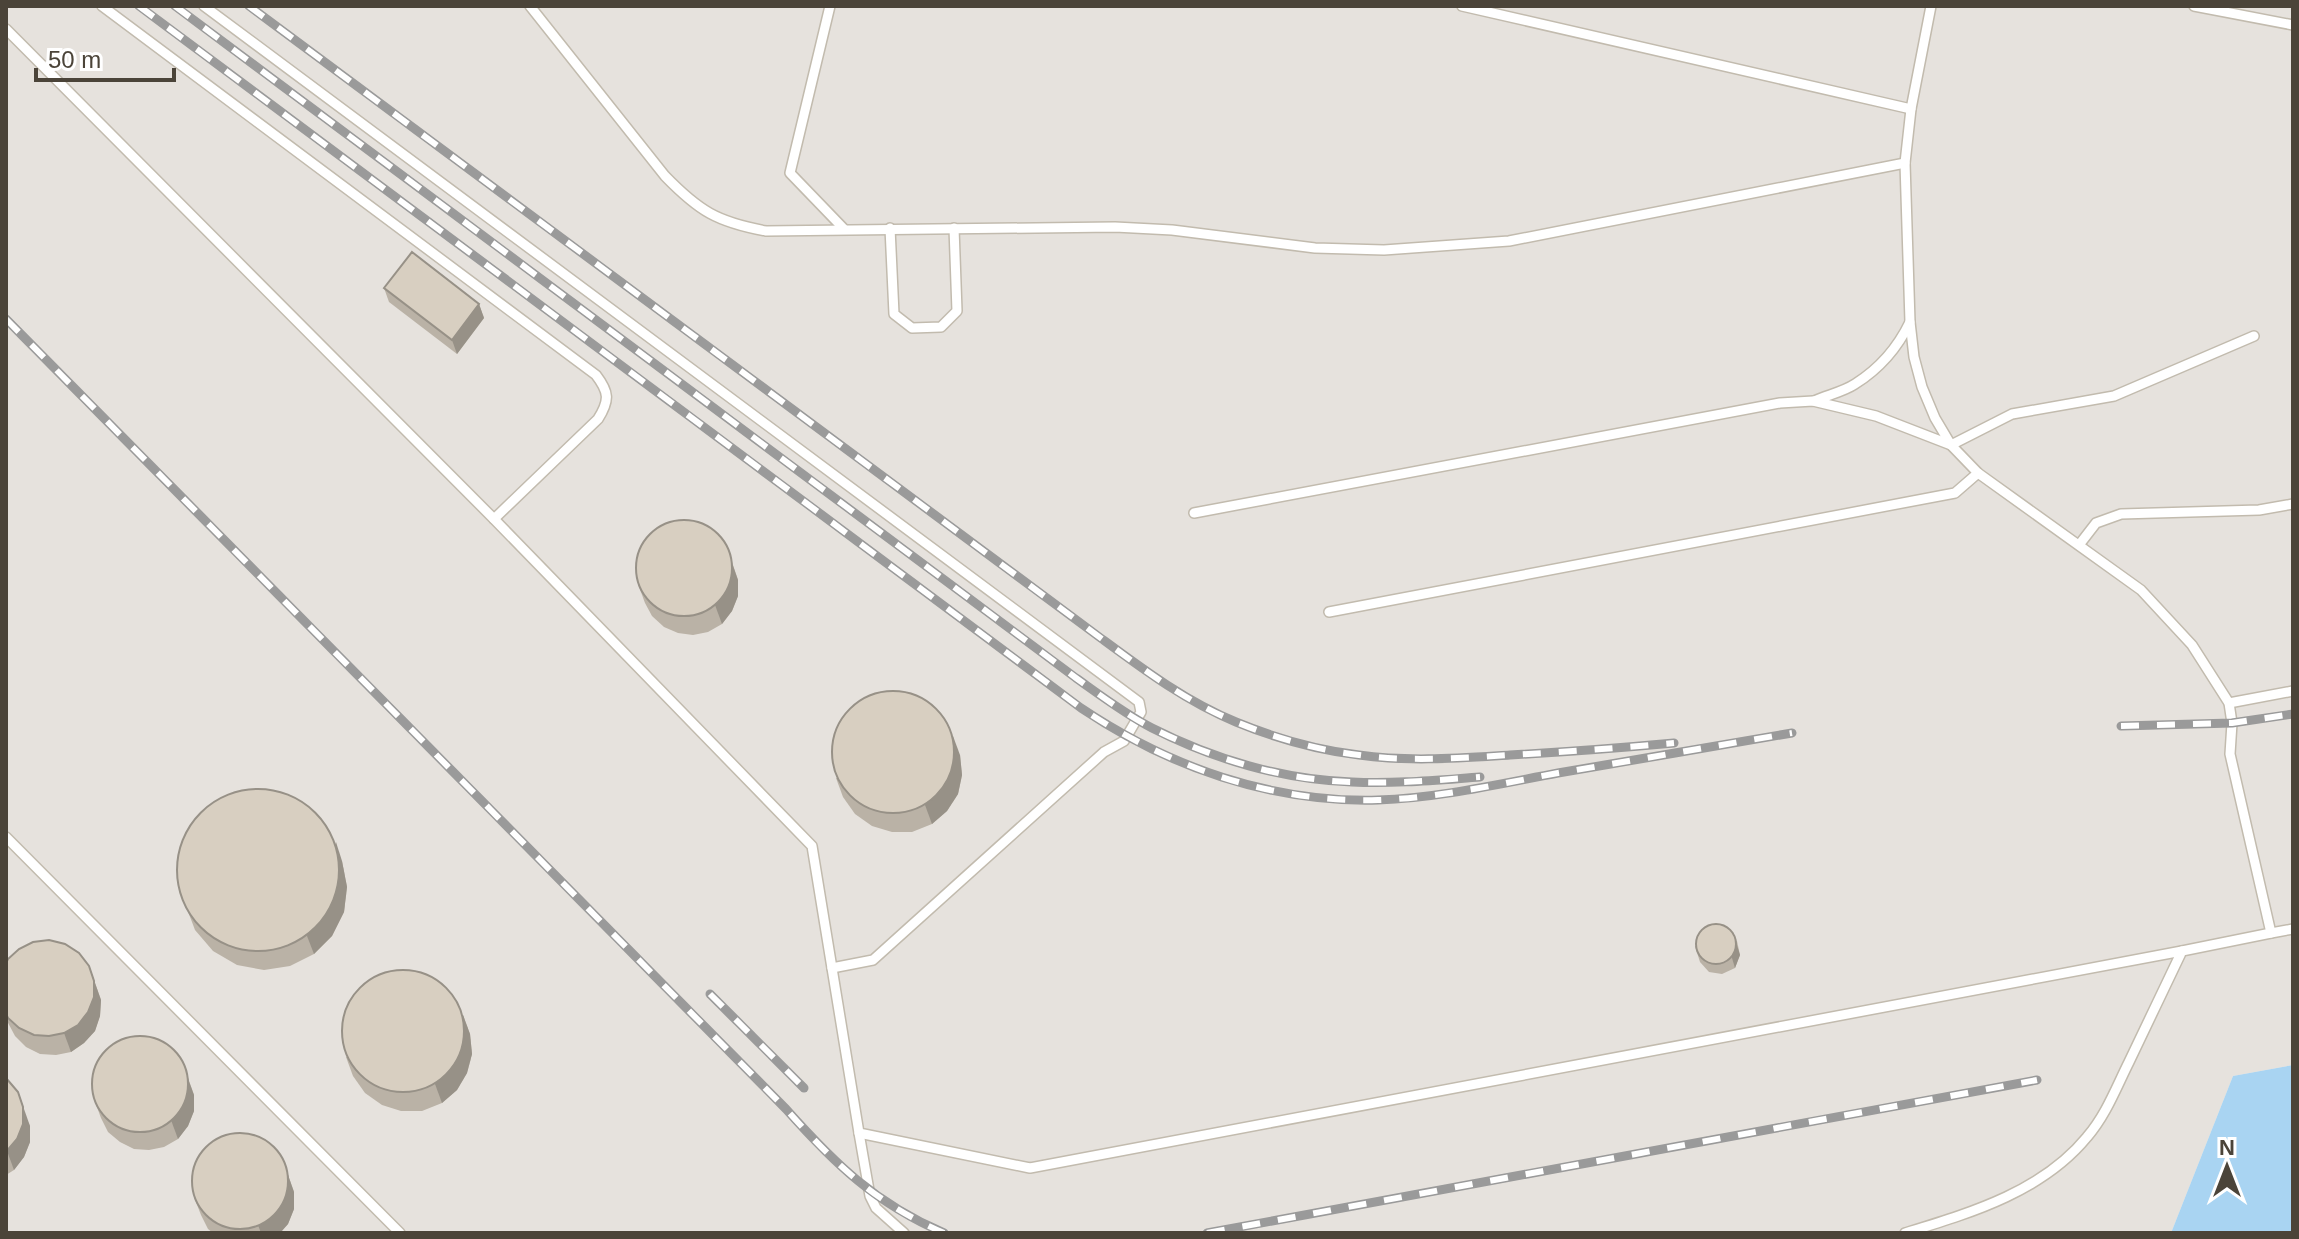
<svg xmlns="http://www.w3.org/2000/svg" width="2299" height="1239" font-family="Helvetica,sans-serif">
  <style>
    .industrial { fill: #e6e2dd }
    .water { fill: #a9d4f2 }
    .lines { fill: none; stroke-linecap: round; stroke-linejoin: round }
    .lane-casing { stroke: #c2bbae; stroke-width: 12 }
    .lane { stroke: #fff; stroke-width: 9 }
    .rail-casing { stroke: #9a9a9a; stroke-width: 9 }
    .rail { stroke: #fff; stroke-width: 6; stroke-dasharray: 18; stroke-linecap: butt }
    .wall { fill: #bab2a6 }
    .shaded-wall { fill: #979187 }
    .building { fill: #d8cfc1; stroke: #979187; stroke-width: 2 }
  </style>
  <rect width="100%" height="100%" fill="#f6f3ec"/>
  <polygon class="industrial" points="6,6 2293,6 2293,1065 2233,1076 2171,1233 6,1233"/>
  <polygon class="water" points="2293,1065 2293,1233 2171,1233 2233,1076"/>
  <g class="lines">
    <g class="lane-casing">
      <g id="lane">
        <path d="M102,6L596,375C609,392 610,400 598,419L494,519"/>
        <polyline points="204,6 1139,702 1141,712 1124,741 1104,752 873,960 832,968"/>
        <path d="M530,6L665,176C699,211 717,222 766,231L1115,227L1172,230L1315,248L1384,250L1509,241L1905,163"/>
        <polyline points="830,6 790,173 844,229"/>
        <polyline points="1462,6 1911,109"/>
        <polyline points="2194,6 2293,25"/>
        <polyline points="6,29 494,519 812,846 859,1133 1030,1168 2182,951"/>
        <polyline points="890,228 894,314 912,328 941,327 957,311 954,228"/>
        <path d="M1814,401C1827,395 1843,392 1855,384C1879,369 1898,347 1910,322"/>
        <polyline points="1194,513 1780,403 1813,401 1876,416 1951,445 2012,414 2114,396 2254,336"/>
        <polyline points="2079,545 2096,523 2121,514 2259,510 2293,504"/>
        <polyline points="1329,612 1955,493 1978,473"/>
        <polyline points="2229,703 2293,691"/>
        <polyline points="6,837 400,1233"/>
        <polyline points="2271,933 2293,929"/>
        <polyline points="859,1133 870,1196 876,1208 904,1233"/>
        <path d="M1905,1233C1970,1213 2042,1192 2087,1137C2106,1115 2116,1088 2129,1062C2147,1025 2164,988 2182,951L2271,933L2230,754L2232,723L2229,703L2192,645L2141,590L1978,473L1951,445L1935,418L1922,387L1914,357L1910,322L1905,163L1911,109L1931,6"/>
      </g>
    </g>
    <use href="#lane" class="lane"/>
    <g class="rail-casing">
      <g id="rail">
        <path d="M139,6L1081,708C1169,767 1271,803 1378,800C1439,798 1499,784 1558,773C1636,760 1714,746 1792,733"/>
        <path d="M175,6L1076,678C1100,695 1125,714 1152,728C1213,759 1283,780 1352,782C1395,784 1437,780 1480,777"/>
        <path d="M249,6L1102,639C1144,670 1187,702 1236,722C1275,738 1317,750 1359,755C1409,762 1460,758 1510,755C1565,752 1619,748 1674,743"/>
        <path d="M6,319L786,1109C835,1164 875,1203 944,1233"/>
        <polyline points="2121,726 2232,723 2293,714"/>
        <polyline points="710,994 804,1088"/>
        <polyline points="1207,1233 2037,1080"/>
      </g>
    </g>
    <use href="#rail" class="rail"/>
  </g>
  <g class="wall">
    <polygon points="384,288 479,304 484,318 457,354 389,302"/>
    <polygon points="733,565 738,580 738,596 732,611 722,624 708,632 693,635 678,633 664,627 652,616 645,603 638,584"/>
    <polygon points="960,755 962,775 958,794 947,811 932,824 912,832 892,832 872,826 855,814 843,797 836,778"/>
    <polygon points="342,861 347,887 344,912 332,936 314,954 290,966 264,970 237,965 213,951 195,930 178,885"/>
    <polygon points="1737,941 1740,955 1735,968 1722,974 1709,972 1700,962 1695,946"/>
    <polygon points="6,963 89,966 101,1000 100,1016 95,1031 84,1043 71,1052 56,1055 40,1054 26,1047 15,1036 6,1019"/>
    <polygon points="463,1015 470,1034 472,1054 467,1073 457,1090 442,1103 422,1111 401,1111 382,1105 365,1093 353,1076 346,1057"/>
    <polygon points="182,1061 194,1095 194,1111 188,1126 178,1139 164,1147 149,1150 134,1149 120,1142 108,1132 101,1118 94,1099"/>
    <polygon points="6,1078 30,1126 30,1142 24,1157 14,1170 6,1175"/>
    <polygon points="282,1158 294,1192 294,1209 288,1224 280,1233 213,1233 208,1229 201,1215 194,1197"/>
  </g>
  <g class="shaded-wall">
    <polygon points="479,304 484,318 457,354 452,340"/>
    <polygon points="726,546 738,580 738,596 732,611 722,624 715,605"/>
    <polygon points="953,736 960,755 962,775 958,794 947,811 932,824 925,805"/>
    <polygon points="336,842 342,861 347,887 344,912 332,936 314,954 307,936"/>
    <polygon points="1733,932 1740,955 1735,968 1732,958"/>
    <polygon points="89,966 101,1000 100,1016 95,1031 84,1043 71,1052 64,1033"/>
    <polygon points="463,1015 470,1034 472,1054 467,1073 457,1090 442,1103 435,1084"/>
    <polygon points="187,1076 194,1095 194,1111 188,1126 178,1139 171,1120"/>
    <polygon points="18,1092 30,1126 30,1142 24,1157 14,1170 7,1151"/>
    <polygon points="282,1158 294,1192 294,1209 288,1224 280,1233 261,1233 258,1225"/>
  </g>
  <g class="building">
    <polygon points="412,252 479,304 452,340 384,288"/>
    <circle cx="684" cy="568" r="48"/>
    <circle cx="893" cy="752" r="61"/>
    <circle cx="258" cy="870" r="81"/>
    <circle cx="1716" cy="944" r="20"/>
    <polygon points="49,940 65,944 79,953 89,966 94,981 94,997 88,1012 78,1025 64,1033 49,1036 34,1035 19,1028 8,1018 6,1014 6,963 8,959 19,949 33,942"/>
    <circle cx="403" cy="1031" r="61"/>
    <circle cx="140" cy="1084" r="48"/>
    <polygon points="6,1078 18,1092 23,1107 23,1124 17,1139 6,1152"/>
    <circle cx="240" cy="1181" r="48"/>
  </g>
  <rect width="2299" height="1239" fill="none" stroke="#4b4439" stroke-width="16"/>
  <g transform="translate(2227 1167)" stroke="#ffffff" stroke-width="6" paint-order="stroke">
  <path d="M0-6L14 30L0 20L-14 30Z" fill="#4b4439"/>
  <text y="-12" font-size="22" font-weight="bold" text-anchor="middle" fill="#4b4439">N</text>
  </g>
  <path d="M36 68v12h138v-12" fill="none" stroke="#4b4439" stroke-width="4"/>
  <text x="48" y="68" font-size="24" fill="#4b4439" stroke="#ffffff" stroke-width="6" paint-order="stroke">50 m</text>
</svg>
